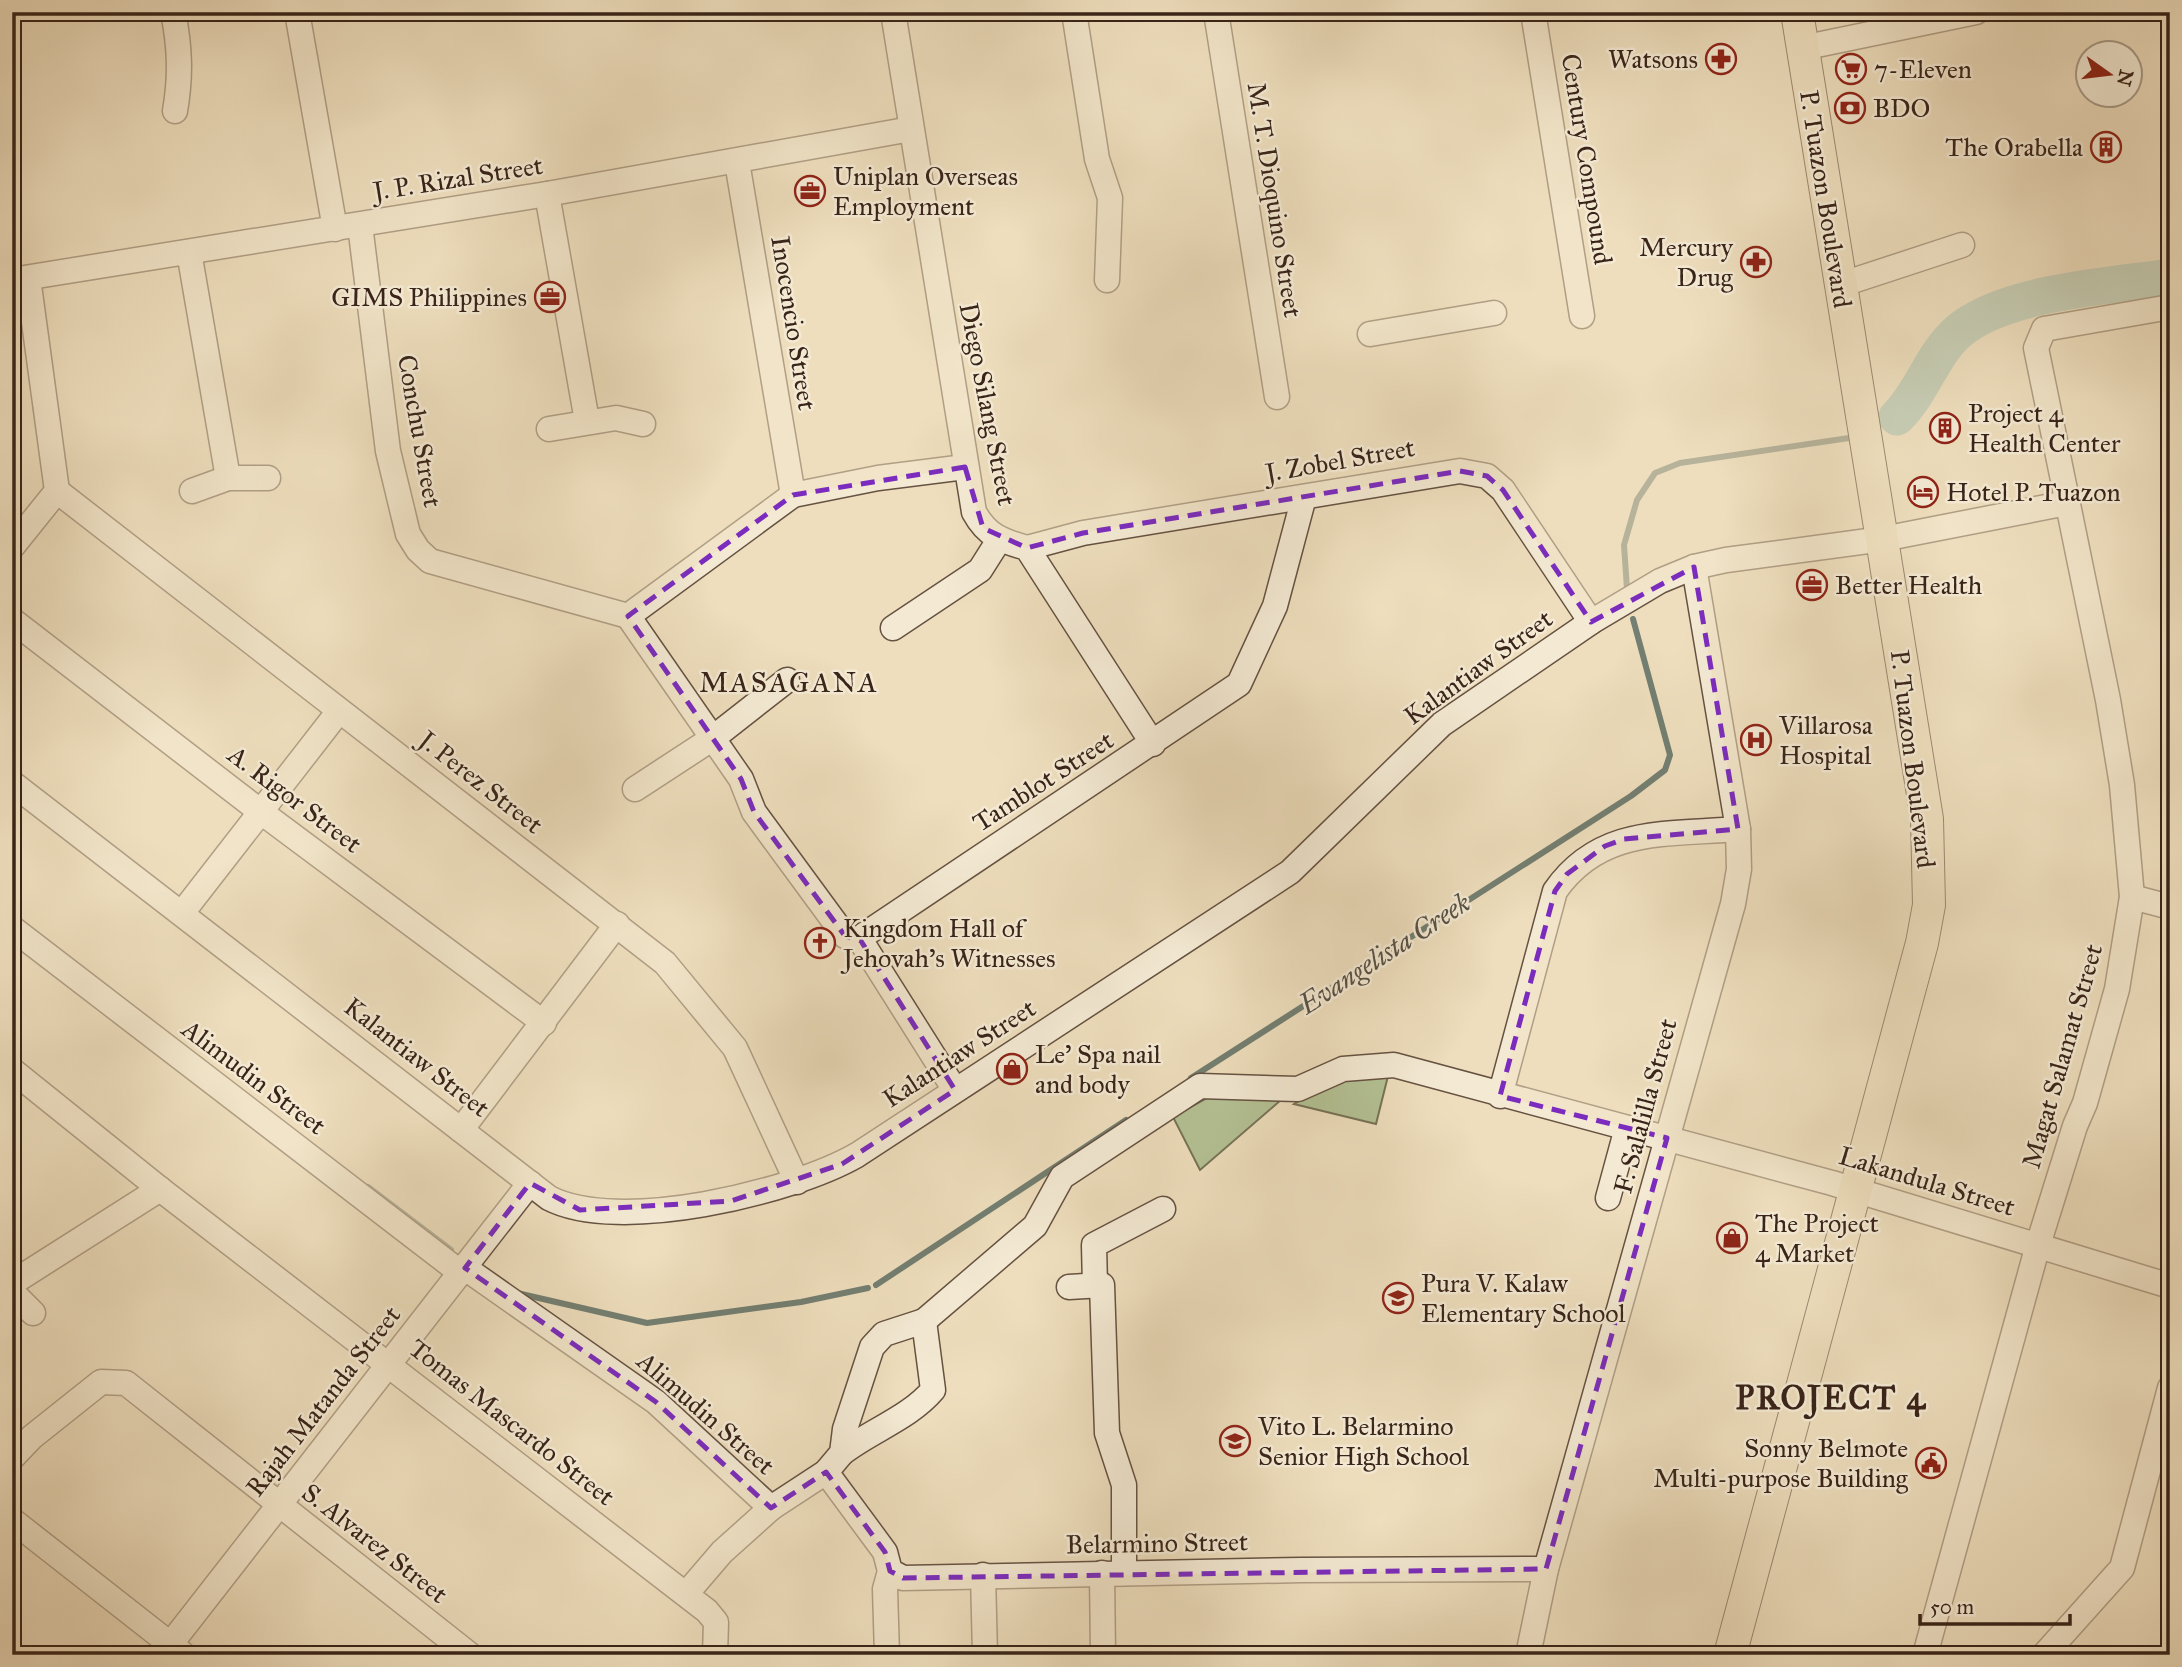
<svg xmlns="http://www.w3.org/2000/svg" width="2182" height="1667" font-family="'IM FELL Great Primer',serif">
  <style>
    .green { fill: #b4c295; stroke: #767357; stroke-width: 2 }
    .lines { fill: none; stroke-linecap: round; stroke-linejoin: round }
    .stream { stroke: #737f72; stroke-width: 6 }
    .river { stroke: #99bcae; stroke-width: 37 }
    .minor-casing { stroke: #665242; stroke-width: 27 }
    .major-casing { stroke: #392419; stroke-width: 34 }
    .minor { stroke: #f4ead4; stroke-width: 24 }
    .major { stroke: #eedebd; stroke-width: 32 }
    .marked { fill: none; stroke: #7b2cbf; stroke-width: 5; stroke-dasharray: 14 9; stroke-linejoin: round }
    .labels { text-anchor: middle; stroke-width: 5; stroke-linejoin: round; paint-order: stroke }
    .poi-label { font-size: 26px; fill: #392419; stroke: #f4ead4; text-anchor: start }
    .street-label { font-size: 26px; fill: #392419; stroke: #f4ead4 }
    .neighbourhood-label { font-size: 28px; letter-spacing: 2px; fill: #392419; stroke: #f4ead4 }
    .water-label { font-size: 28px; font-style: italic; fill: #565246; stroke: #f4ead4 }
    .district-label { font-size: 33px; font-weight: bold; letter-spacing: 2px; fill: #392419; stroke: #f4ead4 }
  </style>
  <rect width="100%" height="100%" fill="#eedebd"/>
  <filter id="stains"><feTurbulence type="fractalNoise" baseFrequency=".00286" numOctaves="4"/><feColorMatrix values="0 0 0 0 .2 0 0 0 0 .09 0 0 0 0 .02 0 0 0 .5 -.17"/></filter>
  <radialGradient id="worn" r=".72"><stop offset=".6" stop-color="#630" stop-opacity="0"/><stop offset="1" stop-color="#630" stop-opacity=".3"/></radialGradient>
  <g class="green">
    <polygon points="1388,1076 1376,1124 1294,1104 1335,1078"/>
    <polygon points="1209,1097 1281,1100 1200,1170 1173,1117"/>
  </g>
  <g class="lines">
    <g class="stream">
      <polyline points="1627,589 1624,545 1637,500 1655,473 1680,463 1849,438"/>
      <polyline points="1191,1078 1631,796 1665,770 1670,755 1633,619"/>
      <polyline points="368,1187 451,1250"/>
      <polyline points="876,1285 1126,1120"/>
      <polyline points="517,1293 647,1323 801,1302 868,1288"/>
    </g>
    <path class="river" d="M1897,417C1922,393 1932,354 1959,331C2005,292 2110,286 2170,277"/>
    <g class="minor-casing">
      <g id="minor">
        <path d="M173,12C180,47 181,76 175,111"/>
        <polyline points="297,12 335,229"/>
        <path d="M893,12L974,512C987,536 1002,541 1027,548L1153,744"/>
        <polyline points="1074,12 1097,159 1110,198 1107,280"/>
        <polyline points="1216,12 1277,397"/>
        <polyline points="1533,12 1582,316"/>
        <polyline points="1802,48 1976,12"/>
        <polyline points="737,162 793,495"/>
        <polyline points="547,194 587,421"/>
        <polyline points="360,225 388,451 408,534 418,550 430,561 628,616 793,495 878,478 965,467"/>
        <polyline points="189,252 228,478"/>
        <polyline points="12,280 547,194 911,129"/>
        <polyline points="1840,285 1962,245"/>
        <polyline points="1370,334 1494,313"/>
        <polyline points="549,429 616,418 643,424"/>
        <polyline points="57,491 665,963 735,1048 797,1182"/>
        <polyline points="192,491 228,478 268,478"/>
        <polyline points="12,547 57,491 28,278"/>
        <polyline points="1027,548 1083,533 1460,471 1487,476 1503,490 1591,622"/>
        <polyline points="628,616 741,779 754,812 845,936 861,941"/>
        <polyline points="12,620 261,812 544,1023"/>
        <polyline points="893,628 980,570 999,540"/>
        <path d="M12,783L549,1198C618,1234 791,1193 857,1155L1290,872L1442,724L1591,622L1660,581L1694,567L1726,560L1883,539L2067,503"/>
        <polyline points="635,789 713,738 787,680"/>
        <polyline points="2132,897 2170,907"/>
        <polyline points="182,913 339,711"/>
        <polyline points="12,928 461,1273"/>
        <polyline points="861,941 864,935 1239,684 1275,606 1304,497"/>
        <polyline points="861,941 955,1090"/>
        <polyline points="12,1070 160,1189 707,1611 716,1622 715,1655"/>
        <path d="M1500,1096L1555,891C1600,826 1667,835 1738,829"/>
        <polyline points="461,1130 617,924"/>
        <polyline points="1608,1198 1627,1128"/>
        <polyline points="465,1268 656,1402 771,1508"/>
        <polyline points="12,1283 160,1189"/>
        <polyline points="1095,1286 1094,1245 1163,1209"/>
        <polyline points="1069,1287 1102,1285 1107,1433 1124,1485 1124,1573"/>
        <polyline points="12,1292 33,1313"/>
        <path d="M842,1453C872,1430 909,1418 933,1390L924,1321"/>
        <polyline points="12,1458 32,1437 101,1382 126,1383 470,1655"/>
        <polyline points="826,1472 885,1552 890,1571 903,1578 1301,1570 1546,1569"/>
        <polyline points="12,1520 184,1655"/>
        <polyline points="1102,1573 1103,1655"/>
        <polyline points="983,1575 985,1655"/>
        <polyline points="686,1594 722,1552 771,1508 826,1472 842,1453 845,1429 872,1347 884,1334 924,1321 1035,1226 1062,1177 1200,1086 1298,1089 1343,1069 1394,1065 1832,1183 2170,1286"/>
        <polyline points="162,1655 530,1183"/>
        <polyline points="887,1655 885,1589 890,1571"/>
        <polyline points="1528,1655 1546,1569 1733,904 1739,869 1738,829 1694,567"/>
        <polyline points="1925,1655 2038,1245 2075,1126 2085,1103 2117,989 2132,897 2122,785 2108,700 2036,348 2044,329 2170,307"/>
        <polyline points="2044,1655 2122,1568 2170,1388"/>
      </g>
    </g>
    <g class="major-casing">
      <polyline id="major" points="1730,1655 1922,943 1929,905 1927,819 1797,12"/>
    </g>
    <use href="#minor" class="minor"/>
    <use href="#major" class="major"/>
  </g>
  <path d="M0 0H2182V1667H0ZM965,467L983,528L1027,548L1083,533L1460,471L1487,476L1503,490L1591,622L1694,567L1738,829L1624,839L1605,846L1567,874L1555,891L1500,1096L1667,1138L1546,1569L903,1578L890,1571L885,1552L826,1472L771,1508L656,1402L465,1268L530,1183L580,1210L731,1201L842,1164L955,1090L861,941L845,936L754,812L741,779L628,616L793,495Z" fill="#eedebd" fill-opacity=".55" fill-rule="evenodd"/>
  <path class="marked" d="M965,467L983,528L1027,548L1083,533L1460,471L1487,476L1503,490L1591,622L1694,567L1738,829L1624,839L1605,846L1567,874L1555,891L1500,1096L1667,1138L1546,1569L903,1578L890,1571L885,1552L826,1472L771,1508L656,1402L465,1268L530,1183L580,1210L731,1201L842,1164L955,1090L861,941L845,936L754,812L741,779L628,616L793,495Z"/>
  <defs>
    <g id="pharmacy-ring" transform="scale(1.575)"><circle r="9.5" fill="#f4ead4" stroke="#8f2418" stroke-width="1.5"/><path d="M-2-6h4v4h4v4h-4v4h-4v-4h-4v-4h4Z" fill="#8f2418"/></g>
    <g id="supermarket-ring" transform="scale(1.575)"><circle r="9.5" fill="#f4ead4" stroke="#8f2418" stroke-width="1.5"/><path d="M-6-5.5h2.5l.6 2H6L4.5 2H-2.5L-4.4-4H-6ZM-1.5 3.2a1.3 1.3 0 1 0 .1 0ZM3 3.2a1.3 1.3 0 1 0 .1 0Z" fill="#8f2418"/></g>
    <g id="bank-ring" transform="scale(1.575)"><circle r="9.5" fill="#f4ead4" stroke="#8f2418" stroke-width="1.5"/><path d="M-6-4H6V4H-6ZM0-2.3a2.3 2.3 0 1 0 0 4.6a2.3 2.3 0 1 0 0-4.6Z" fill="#8f2418"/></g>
    <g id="building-ring" transform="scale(1.575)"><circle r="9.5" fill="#f4ead4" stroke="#8f2418" stroke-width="1.5"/><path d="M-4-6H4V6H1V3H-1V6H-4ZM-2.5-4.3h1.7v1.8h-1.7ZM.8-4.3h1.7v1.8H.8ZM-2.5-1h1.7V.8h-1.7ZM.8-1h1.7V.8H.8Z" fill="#8f2418"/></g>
    <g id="office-ring" transform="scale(1.575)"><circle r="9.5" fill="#f4ead4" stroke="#8f2418" stroke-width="1.5"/><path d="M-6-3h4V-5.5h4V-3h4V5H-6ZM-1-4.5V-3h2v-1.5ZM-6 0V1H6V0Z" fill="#8f2418"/></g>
    <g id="hotel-ring" transform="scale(1.575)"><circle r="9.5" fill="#f4ead4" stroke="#8f2418" stroke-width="1.5"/><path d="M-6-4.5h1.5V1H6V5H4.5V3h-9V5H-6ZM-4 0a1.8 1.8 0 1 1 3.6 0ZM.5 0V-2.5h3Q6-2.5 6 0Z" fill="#8f2418"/></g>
    <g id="hospital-ring" transform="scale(1.575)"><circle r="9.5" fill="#f4ead4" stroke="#8f2418" stroke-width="1.5"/><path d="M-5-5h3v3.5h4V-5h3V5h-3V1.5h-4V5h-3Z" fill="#8f2418"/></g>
    <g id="church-ring" transform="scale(1.575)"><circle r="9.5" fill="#f4ead4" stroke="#8f2418" stroke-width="1.5"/><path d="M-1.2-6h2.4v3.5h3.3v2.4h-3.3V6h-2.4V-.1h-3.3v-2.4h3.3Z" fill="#8f2418"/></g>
    <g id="shop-ring" transform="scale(1.575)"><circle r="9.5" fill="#f4ead4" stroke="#8f2418" stroke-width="1.5"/><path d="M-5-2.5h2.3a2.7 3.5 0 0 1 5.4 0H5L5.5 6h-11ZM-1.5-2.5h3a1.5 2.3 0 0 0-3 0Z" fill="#8f2418"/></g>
    <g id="school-ring" transform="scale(1.575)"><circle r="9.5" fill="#f4ead4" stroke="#8f2418" stroke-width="1.5"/><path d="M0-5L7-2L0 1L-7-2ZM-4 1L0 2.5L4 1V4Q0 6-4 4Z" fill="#8f2418"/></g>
    <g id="civic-ring" transform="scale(1.575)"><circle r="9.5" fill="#f4ead4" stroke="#8f2418" stroke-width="1.5"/><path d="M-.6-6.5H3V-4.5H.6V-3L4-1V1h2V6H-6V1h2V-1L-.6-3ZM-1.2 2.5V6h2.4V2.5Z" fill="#8f2418"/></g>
  </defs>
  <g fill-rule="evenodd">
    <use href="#pharmacy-ring" x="1721" y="59"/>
    <use href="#supermarket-ring" x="1851" y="69"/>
    <use href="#bank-ring" x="1850" y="108"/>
    <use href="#building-ring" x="2106" y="147"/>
    <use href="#office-ring" x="810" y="191"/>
    <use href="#pharmacy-ring" x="1756" y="262"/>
    <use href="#office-ring" x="550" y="297"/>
    <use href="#building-ring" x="1945" y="428"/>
    <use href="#hotel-ring" x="1923" y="492"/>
    <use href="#office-ring" x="1812" y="585"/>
    <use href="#hospital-ring" x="1756" y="740"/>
    <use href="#church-ring" x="820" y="943"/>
    <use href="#shop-ring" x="1012" y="1069"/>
    <use href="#shop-ring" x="1732" y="1238"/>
    <use href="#school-ring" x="1398" y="1298"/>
    <use href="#school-ring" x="1235" y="1441"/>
    <use href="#civic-ring" x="1931" y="1463"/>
  </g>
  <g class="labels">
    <g class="poi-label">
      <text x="1698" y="68" text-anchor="end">Watsons</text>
      <text x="1874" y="78">7-Eleven</text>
      <text x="1873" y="117">BDO</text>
      <text x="2083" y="156" text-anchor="end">The Orabella</text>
      <text x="833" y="185">Uniplan Overseas<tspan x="833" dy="30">Employment</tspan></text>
      <text x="1733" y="256" text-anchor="end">Mercury<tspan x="1733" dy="30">Drug</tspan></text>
      <text x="527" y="306" text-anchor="end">GIMS Philippines</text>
      <text x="1968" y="422">Project 4<tspan x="1968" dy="30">Health Center</tspan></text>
      <text x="1946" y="501">Hotel P. Tuazon</text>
      <text x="1835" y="594">Better Health</text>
      <text x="1779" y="734">Villarosa<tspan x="1779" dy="30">Hospital</tspan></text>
      <text x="843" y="937">Kingdom Hall of<tspan x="843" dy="30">Jehovah's Witnesses</tspan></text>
      <text x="1035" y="1063">Le' Spa nail<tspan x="1035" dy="30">and body</tspan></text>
      <text x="1755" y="1232">The Project<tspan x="1755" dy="30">4 Market</tspan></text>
      <text x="1421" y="1292">Pura V. Kalaw<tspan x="1421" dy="30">Elementary School</tspan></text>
      <text x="1258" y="1435">Vito L. Belarmino<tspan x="1258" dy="30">Senior High School</tspan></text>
      <text x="1908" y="1457" text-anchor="end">Sonny Belmote<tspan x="1908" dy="30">Multi-purpose Building</tspan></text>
    </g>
    <g class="street-label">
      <text transform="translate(1587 159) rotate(81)" y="9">Century Compound</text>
      <text transform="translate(458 178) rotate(-9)" y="9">J. P. Rizal Street</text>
      <text transform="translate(1826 199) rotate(81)" y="9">P. Tuazon Boulevard</text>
      <text transform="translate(1275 200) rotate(81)" y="9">M. T. Dioquino Street</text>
      <text transform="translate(794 323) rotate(81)" y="9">Inocencio Street</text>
      <text transform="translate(988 404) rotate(79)" y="9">Diego Silang Street</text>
      <text transform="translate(420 431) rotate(80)" y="9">Conchu Street</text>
      <text transform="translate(1340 460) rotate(-10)" y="9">J. Zobel Street</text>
      <text transform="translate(1478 667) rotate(-36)" y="9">Kalantiaw Street</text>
      <text transform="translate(1913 759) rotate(83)" y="9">P. Tuazon Boulevard</text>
      <text transform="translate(1043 781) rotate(-33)" y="9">Tamblot Street</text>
      <text transform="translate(481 782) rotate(38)" y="9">J. Perez Street</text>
      <text transform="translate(295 799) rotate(37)" y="9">A. Rigor Street</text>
      <text transform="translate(959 1053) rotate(-33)" y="9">Kalantiaw Street</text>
      <text transform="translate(2062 1056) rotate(-74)" y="9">Magat Salamat Street</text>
      <text transform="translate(417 1057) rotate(38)" y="9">Kalantiaw Street</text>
      <text transform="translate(254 1077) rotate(37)" y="9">Alimudin Street</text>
      <text transform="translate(1645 1106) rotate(-75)" y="9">F. Salalilla Street</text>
      <text transform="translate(1927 1181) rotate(17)" y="9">Lakandula Street</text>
      <text transform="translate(323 1401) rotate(-52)" y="9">Rajah Matanda Street</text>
      <text transform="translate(706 1413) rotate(41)" y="9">Alimudin Street</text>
      <text transform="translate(512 1422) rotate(38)" y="9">Tomas Mascardo Street</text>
      <text transform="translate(375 1543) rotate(38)" y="9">S. Alvarez Street</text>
      <text transform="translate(1157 1543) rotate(-1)" y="9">Belarmino Street</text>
    </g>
    <g class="neighbourhood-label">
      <text x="789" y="692">MASAGANA</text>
    </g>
    <g class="water-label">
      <text transform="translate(1384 953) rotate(-33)" y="10">Evangelista Creek</text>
    </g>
    <g class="district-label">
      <text x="1831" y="1409">PROJECT 4</text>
    </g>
  </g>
  <rect width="2182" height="1667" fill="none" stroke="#eedebd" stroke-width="42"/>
  <rect x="14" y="14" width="2154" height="1639" fill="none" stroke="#392419" stroke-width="3.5"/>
  <rect x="21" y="21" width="2140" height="1625" fill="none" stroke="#392419" stroke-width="2"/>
  <g transform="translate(2109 74) rotate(104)"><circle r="33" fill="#f4ead4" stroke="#a99b89" stroke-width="2"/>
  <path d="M0-5L12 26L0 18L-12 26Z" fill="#8f2418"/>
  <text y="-10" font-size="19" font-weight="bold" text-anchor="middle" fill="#392419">N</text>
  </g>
  <path d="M1920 1614v10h150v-10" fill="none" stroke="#392419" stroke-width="3.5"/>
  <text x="1930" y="1614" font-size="21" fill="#392419" stroke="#f4ead4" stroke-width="5" paint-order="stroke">50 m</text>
  <rect width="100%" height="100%" filter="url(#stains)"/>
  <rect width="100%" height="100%" fill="url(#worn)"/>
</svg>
